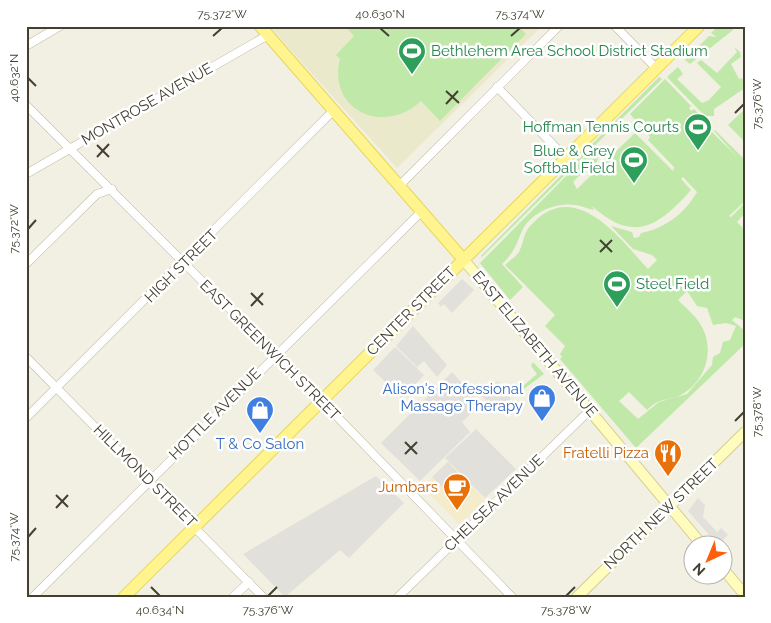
<svg xmlns="http://www.w3.org/2000/svg" width="771" height="623" font-family="Raleway,sans-serif">
  <style>
    .commercial { fill: #f5eccb }
    .education { fill: #ebe9cb }
    .green { fill: #bfe8a9; fill-rule: evenodd }
    .parking { fill: #e2e0db }
    .lines { fill: none; stroke-linecap: round; stroke-linejoin: round }
    .street-casing { stroke: #c0bca7; stroke-width: 9 }
    .secondary-casing { stroke: #d3cf90; stroke-width: 12 }
    .primary-casing { stroke: #e6d75b; stroke-width: 13 }
    .street { stroke: #fff; stroke-width: 8 }
    .secondary { stroke: #fffcbe; stroke-width: 10 }
    .primary { stroke: #fff48d; stroke-width: 11 }
    .ticks { fill: none; stroke: #434032; stroke-width: 2 }
    .labels { text-anchor: middle; stroke-width: 5; stroke-linejoin: round; paint-order: stroke }
    .leisure-label { font-size: 15px; fill: #27864d; stroke: #fff; text-anchor: start }
    .street-label { font-size: 15px; fill: #434032; stroke: #fff }
    .shop-label { font-size: 15px; fill: #366cbe; stroke: #fff; text-anchor: end }
    .food-label { font-size: 15px; fill: #c56008; stroke: #fff; text-anchor: end }
    .neatline { fill: none; stroke: #434032; stroke-width: 2 }
    .ticks-label { font-size: 12px; text-anchor: middle; fill: #434032 }
  </style>
  <rect width="100%" height="100%" fill="#f2f0e2"/>
  <polygon class="commercial" points="448,462 485,500 459,524 422,487"/>
  <polygon class="education" points="269,26 542,26 397,168"/>
  <g class="green">
    <path d="M345,26H518L526,34L440,121L421,101C384,136 327,110 340,59L336,55L354,36Z"/>
    <polygon points="718,26 732,26 733,30 690,64 685,60 709,36 717,37 711,33"/>
    <polygon points="734,47 740,52 741,57 731,64 739,79 742,78 745,88 714,109 714,116 705,116 667,77 678,67 683,74 677,79 702,103 709,100 721,87 697,63 701,60 717,73 737,52"/>
    <polygon points="659,77 662,79 495,244 482,257 481,256"/>
    <path d="M665,79L691,106L689,108L691,111L694,109L712,127L708,128L738,158L714,131L715,130L745,160V201L729,216L731,217L745,203V213L737,222L745,230V321L735,317L732,320L745,331V344L636,448L560,359L562,357L560,354L565,346L545,326L555,315L505,265C509,261 516,257 519,252C525,240 522,233 534,222C577,179 621,240 648,269L657,260L652,255L633,249L611,226L632,232L634,238L639,237L641,233C666,228 685,213 697,192L683,177L681,179L691,190C659,226 634,244 592,206L594,210C588,209 582,206 576,205C556,202 531,212 522,231C515,247 515,251 502,264L523,287L510,300L480,263L594,148L600,153C598,158 596,165 592,169L587,168L573,182L577,189L635,133L673,171L674,167L648,140L650,137L630,114ZM687,291L697,306L707,308L713,325L726,323L736,326L730,340L723,342L720,353L713,357L712,365L687,394L659,402L638,419L619,401L629,392L647,410C662,395 668,403 684,393C705,380 714,352 703,329C698,318 687,309 678,300Z"/>
    <polygon points="745,109 745,142 728,125"/>
    <polygon points="533,362 544,374 513,397 509,389 511,385 517,391 537,374 531,366"/>
  </g>
  <g class="parking">
    <polygon points="462,279 474,290 452,313 444,304 441,307 438,303"/>
    <polygon points="413,326 447,365 437,377 424,361 417,367 396,346"/>
    <polygon points="395,347 424,375 402,398 373,370"/>
    <polygon points="452,372 481,404 462,422 470,432 420,481 381,443"/>
    <polygon points="498,381 511,399 496,412 481,395"/>
    <polygon points="476,429 516,469 485,498 445,458"/>
    <polygon points="448,462 469,484 459,494 456,491 450,494 432,477"/>
    <polygon points="376,476 404,503 349,558 340,550 285,597 243,554"/>
    <polygon points="698,498 705,505 703,517 717,532 721,528 728,535 718,545 688,511"/>
  </g>
  <g class="lines">
    <g class="street-casing">
      <g id="street">
        <polyline points="615,26 656,68"/>
        <polyline points="26,46 60,26"/>
        <polyline points="497,87 565,157"/>
        <polyline points="26,105 321,400 512,597"/>
        <polyline points="26,174 268,35"/>
        <polyline points="399,186 559,26"/>
        <polyline points="26,264 97,194 112,189"/>
        <polyline points="26,357 263,597"/>
        <polyline points="26,418 333,111"/>
        <polyline points="33,597 421,212"/>
        <polyline points="233,597 249,582"/>
        <polyline points="398,597 590,410"/>
      </g>
    </g>
    <g class="secondary-casing">
      <g id="secondary">
        <polyline points="463,259 703,546"/>
        <polyline points="724,570 745,595"/>
        <polyline points="577,597 745,432"/>
      </g>
    </g>
    <g class="primary-casing">
      <g id="primary">
        <polyline points="260,26 463,259"/>
        <polyline points="124,597 699,26"/>
      </g>
    </g>
    <use href="#street" class="street"/>
    <use href="#secondary" class="secondary"/>
    <use href="#primary" class="primary"/>
  </g>
  <path class="ticks" d="M380,28L389,36M213,36L222,28M511,36L520,28M28,78L36,86M446,91L459,103M446,104L458,91M735,113L744,104M97,145L109,157M97,157L109,144M28,229L36,220M600,240L612,252M600,252L612,240M251,293L263,305M251,306L263,293M735,421L744,412M405,442L417,454M405,454L417,442M56,495L68,507M56,508L68,495M28,537L36,528M151,587L160,596M268,596L277,587M566,596L575,587"/>
  <defs>
    <g id="stadium-pin" transform="scale(1.4375)"><path d="M0 17L-7.5 6A9.5 9.5 0 1 1 7.5 6Z" fill="#2e9e5b" stroke="#fff"/><path d="M0-5a6.5 5 0 1 0 0 10a6.5 5 0 1 0 0-10ZM-3.5-1.8h7v3.6h-7Z" fill="#fff"/></g>
    <g id="shop-pin" transform="scale(1.4375)"><path d="M0 17L-7.5 6A9.5 9.5 0 1 1 7.5 6Z" fill="#3f7fe0" stroke="#fff"/><path d="M-5-2.5h2.3a2.7 3.5 0 0 1 5.4 0H5L5.5 6h-11ZM-1.5-2.5h3a1.5 2.3 0 0 0-3 0Z" fill="#fff"/></g>
    <g id="restaurant-pin" transform="scale(1.4375)"><path d="M0 17L-7.5 6A9.5 9.5 0 1 1 7.5 6Z" fill="#e8710a" stroke="#fff"/><path d="M-5-6h1v4h1v-4h1v4h1v-4h1v5L-1.5 .5V6h-2V.5L-5-1ZM5-6V6H3V1.5H1.5Q1.5-4 5-6Z" fill="#fff"/></g>
    <g id="cafe-pin" transform="scale(1.4375)"><path d="M0 17L-7.5 6A9.5 9.5 0 1 1 7.5 6Z" fill="#e8710a" stroke="#fff"/><path d="M-5.5-4.5H6V0H3Q3 3.5 0 3.5H-2.5Q-5.5 3.5-5.5 0ZM3-3.2v2h1.7v-2ZM-6 4.5H4V6H-6Z" fill="#fff"/></g>
  </defs>
  <g fill-rule="evenodd">
    <use href="#stadium-pin" x="412" y="51"/>
    <use href="#stadium-pin" x="698" y="127"/>
    <use href="#stadium-pin" x="634" y="160"/>
    <use href="#stadium-pin" x="617" y="284"/>
    <use href="#shop-pin" x="542" y="398"/>
    <use href="#shop-pin" x="260" y="410"/>
    <use href="#restaurant-pin" x="668" y="453"/>
    <use href="#cafe-pin" x="457" y="487"/>
  </g>
  <g class="labels">
    <g class="leisure-label">
      <text x="431" y="56">Bethlehem Area School District Stadium</text>
      <text x="679" y="132" text-anchor="end">Hoffman Tennis Courts</text>
      <text x="615" y="156" text-anchor="end">Blue &amp; Grey<tspan x="615" dy="17">Softball Field</tspan></text>
      <text x="636" y="289">Steel Field</text>
    </g>
    <g class="street-label">
      <text transform="translate(147 104) rotate(-30)" y="5">MONTROSE AVENUE</text>
      <text transform="translate(181 266) rotate(-45)" y="5">HIGH STREET</text>
      <text transform="translate(411 311) rotate(-45)" y="5">CENTER STREET</text>
      <text transform="translate(535 344) rotate(50)" y="5">EAST ELIZABETH AVENUE</text>
      <text transform="translate(270 350) rotate(45)" y="5">EAST GREENWICH STREET</text>
      <text transform="translate(215 414) rotate(-45)" y="5">HOTTLE AVENUE</text>
      <text transform="translate(145 476) rotate(45)" y="5">HILLMOND STREET</text>
      <text transform="translate(494 503) rotate(-44)" y="5">CHELSEA AVENUE</text>
      <text transform="translate(661 514) rotate(-44)" y="5">NORTH NEW STREET</text>
    </g>
    <g class="shop-label">
      <text x="523" y="394">Alison's Professional<tspan x="523" dy="17">Massage Therapy</tspan></text>
      <text x="260" y="449" text-anchor="middle">T &amp; Co Salon</text>
    </g>
    <g class="food-label">
      <text x="649" y="458">Fratelli Pizza</text>
      <text x="438" y="492">Jumbars</text>
    </g>
  </g>
  <rect width="771" height="623" fill="none" stroke="#ffffff" stroke-width="55"/>
  <g transform="translate(708 560) rotate(224)"><circle r="24" fill="#ffffff" stroke="#b4b3ad"/>
  <path d="M0-4L9 19L0 12L-9 19Z" fill="#ff5f0b"/>
  <text y="-8" font-size="14" font-weight="bold" text-anchor="middle" fill="#434032">N</text>
  </g>
  <rect x="28" y="28" width="716" height="568" class="neatline"/>
  <g class="ticks-label">
    <text x="222" y="18">75.372°W</text>
    <text x="380" y="18">40.630°N</text>
    <text x="520" y="18">75.374°W</text>
    <text transform="translate(14 78) rotate(-90)" y="4">40.632°N</text>
    <text transform="translate(757 104) rotate(-90)" y="4">75.376°W</text>
    <text transform="translate(14 229) rotate(-90)" y="4">75.372°W</text>
    <text transform="translate(757 412) rotate(-90)" y="4">75.378°W</text>
    <text transform="translate(14 537) rotate(-90)" y="4">75.374°W</text>
    <text x="160" y="614">40.634°N</text>
    <text x="268" y="614">75.376°W</text>
    <text x="566" y="614">75.378°W</text>
  </g>
</svg>
